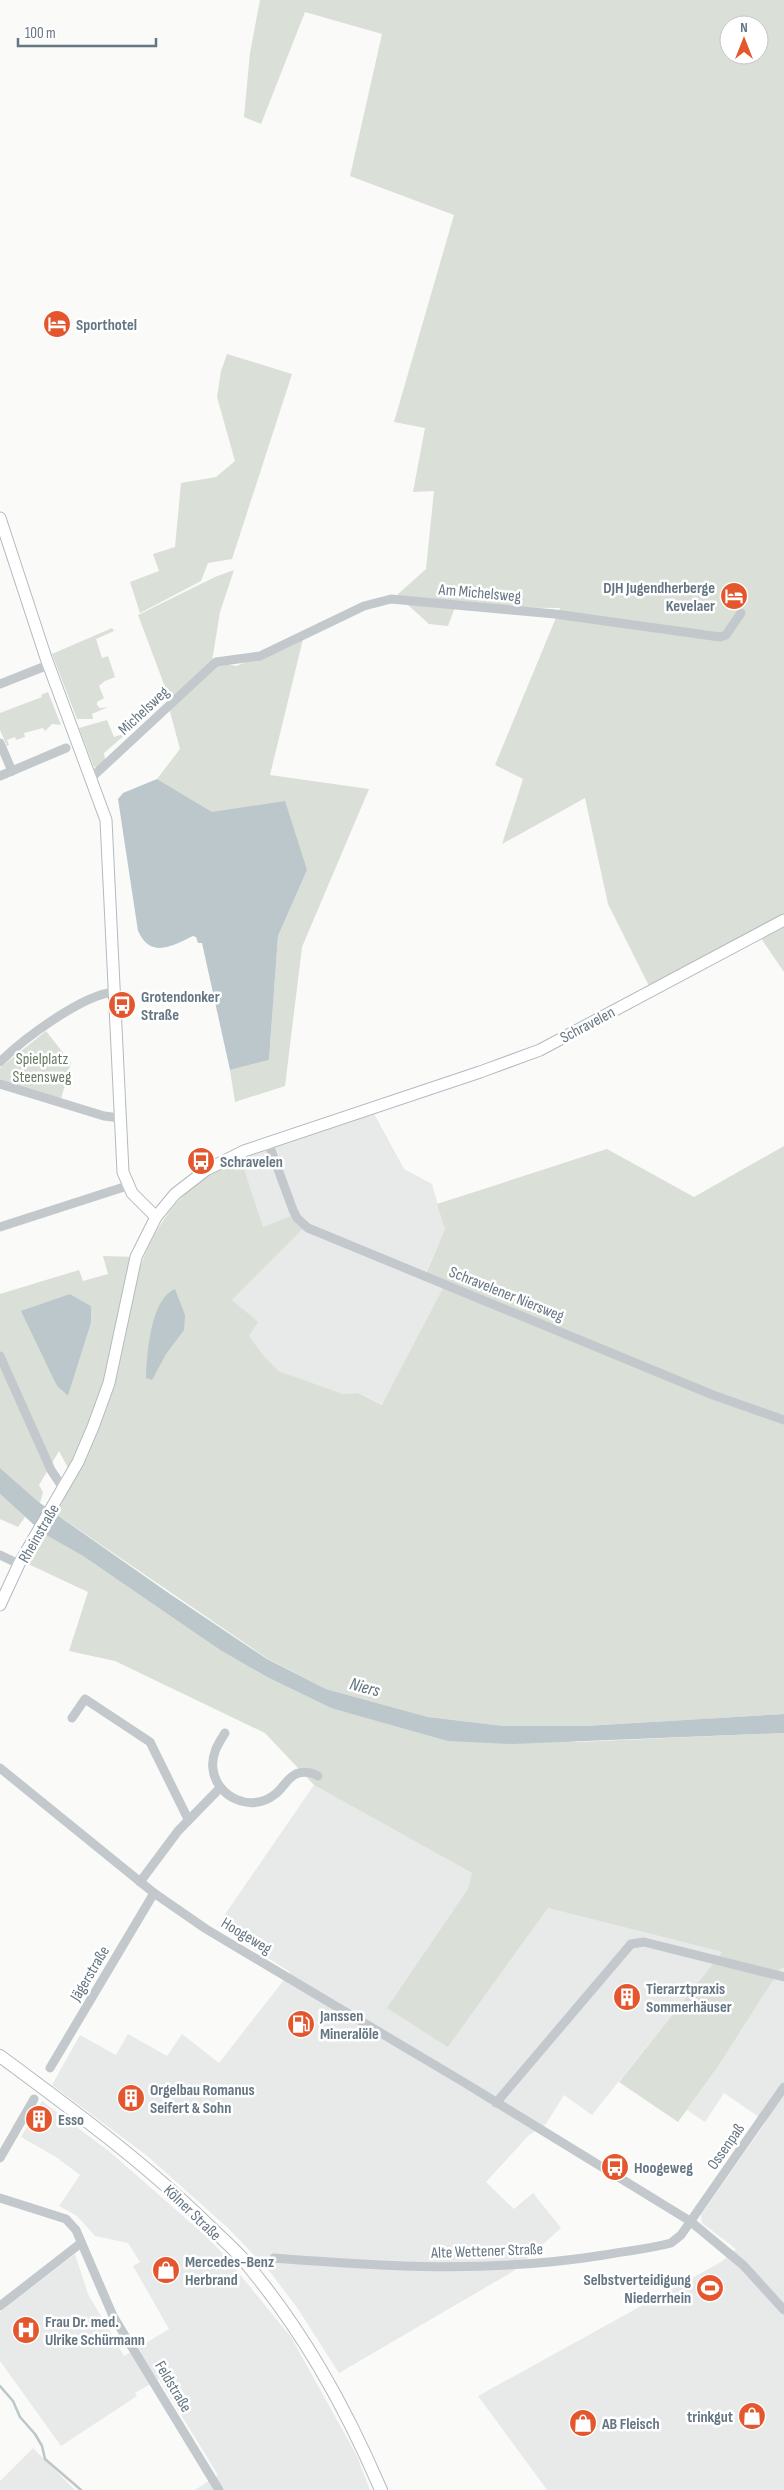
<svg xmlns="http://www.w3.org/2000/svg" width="784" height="2490" font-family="'Sofia Sans Condensed',sans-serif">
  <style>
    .built { fill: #e8e9e9 }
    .green { fill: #dadfd7; fill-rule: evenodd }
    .water { fill: #bbc7cb }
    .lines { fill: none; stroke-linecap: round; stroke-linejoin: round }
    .stream { stroke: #bbc7cb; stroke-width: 2.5 }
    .secondary-casing { stroke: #b3babf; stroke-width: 13 }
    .primary-casing { stroke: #b5babe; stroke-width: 14 }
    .minor { stroke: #c3c8cc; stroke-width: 9 }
    .secondary { stroke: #fff; stroke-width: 11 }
    .primary { stroke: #fff; stroke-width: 12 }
    .labels { text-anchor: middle; stroke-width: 5; stroke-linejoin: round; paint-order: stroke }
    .poi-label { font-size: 16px; font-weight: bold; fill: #657683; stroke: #fff; text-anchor: start }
    .street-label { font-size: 16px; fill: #657683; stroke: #fff }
    .park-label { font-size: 16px; fill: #687a64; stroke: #fff }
    .water-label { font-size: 18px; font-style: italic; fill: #60757c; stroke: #fff }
  </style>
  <rect width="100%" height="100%" fill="#fafaf8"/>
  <g class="built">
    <polygon points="371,1108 404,1169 432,1184 445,1229 425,1275 445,1284 383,1405 358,1393 343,1394 279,1371 263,1355 249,1336 232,1300 308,1224 299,1213 263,1228 239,1153"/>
    <polygon points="314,1785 472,1873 448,2047 548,1908 722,1952 592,2115 564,2095 546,2124 528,2136 486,2182 514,2209 533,2193 561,2228 512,2272 339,2373 298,2309 271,2273 228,2228 146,2155 52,2085 80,2035 116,2055 128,2034 167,2056 182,2034 219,2063 290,1972 217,1926"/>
    <polygon points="781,1968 784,1968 784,2490 547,2490 478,2396 721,2262 736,2249 702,2223 701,2215 766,2122 724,2093 705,2122 687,2110 719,2065"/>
    <polygon points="42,2101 110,2152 208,2238 224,2255 291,2337 357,2456 370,2490 195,2490 218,2475 159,2379 135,2393 137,2396 61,2446 0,2361 0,2312 75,2254 88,2294 124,2356 169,2329 133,2266 140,2262 128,2243 95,2236 77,2216 59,2206 80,2175 56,2157 21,2137"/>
    <polygon points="33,2448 75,2490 0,2490 0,2481"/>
  </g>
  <g class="green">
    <path d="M260,0H784V972L758,934L651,990L608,904L585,798L502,844L523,779L495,765L560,608L455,607L448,626L429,624L397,595L426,569L434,491L413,492L425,428L394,422L454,215L350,176L382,34L305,12L261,124L244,117L250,53ZM729,25H759V55H729Z"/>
    <polygon points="227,354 292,374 232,559 208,563 201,581 140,613 130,582 159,571 153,554 175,547 181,483 216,477 235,461 217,397 221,371"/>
    <polygon points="234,570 220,612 212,661 236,666 303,639 270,775 369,789 302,947 285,1086 235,1102 230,1070 269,1060 278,936 307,870 157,779 180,749 169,708 175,702 168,695 138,615 215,577"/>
    <polygon points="112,628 114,631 96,639 102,658 108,656 115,677 105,681 99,686 104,698 97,702 97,705 100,708 108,707 92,714 93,719 77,719 52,654"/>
    <polygon points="48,692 61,725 52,724 45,731 43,728 24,733 25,737 16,740 15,737 7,740 9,745 7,746 0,730 0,713 42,697 41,695"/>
    <polygon points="107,720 114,737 127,733 104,753 105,760 98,768 94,767 79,728"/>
    <polygon points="46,1031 71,1063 61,1099 6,1083 0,1079 0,1068"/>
    <path d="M784,1146V1714L585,1726H504L428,1717L326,1689L268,1659L56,1514L91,1446L90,1426L68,1468L59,1451L39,1485L43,1492L40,1503L0,1468V1294L79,1270L83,1281L108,1274L103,1256L136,1257L123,1322C138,1271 149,1228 189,1190C204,1176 223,1166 239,1153L263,1227L299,1213L308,1224L232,1300L258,1322L249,1336L263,1355L279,1371L343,1394L358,1393L382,1405L445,1284L425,1276L445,1229L437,1204L607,1149L694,1197ZM70,1294L91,1306V1323L68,1396L57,1386L50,1369Z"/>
    <polygon points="0,1494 25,1517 18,1527 0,1519"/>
    <polygon points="44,1534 83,1556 220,1650 267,1677 331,1708 577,1742 784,1733 784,1968 781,1968 719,2065 678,2122 619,2082 722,1952 548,1908 448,2047 387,2008 468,1889 472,1873 314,1785 265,1733 115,1661 69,1651 88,1592 26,1563"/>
  </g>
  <g class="water">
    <path d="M157,779L212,812L285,801L307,870L278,936L269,1060L230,1070L202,943H198L196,937L193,936C172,946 151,959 138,931L118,799L123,793Z"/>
    <path d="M175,1289L185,1315L184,1330L166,1354L152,1380L146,1378C147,1355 150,1299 175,1289Z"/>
    <polygon points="70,1294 91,1306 91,1323 68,1396 57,1386 21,1311"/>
    <polygon points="0,1468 40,1503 170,1594 267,1659 326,1689 428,1717 504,1726 585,1726 784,1714 784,1733 512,1744 448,1741 331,1708 267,1677 220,1650 83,1556 44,1534 0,1494"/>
  </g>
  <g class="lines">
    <polyline class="stream" points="0,2386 13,2401 20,2417 35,2434 42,2446 45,2459 81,2490"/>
    <g class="secondary-casing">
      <g id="secondary">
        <polyline points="0,518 46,658 106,820 123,1172 132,1193 156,1217"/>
        <polyline points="0,1605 19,1564 78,1462 93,1427 109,1383 136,1257 156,1217 175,1194 206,1170 244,1151 480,1072 540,1050 784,920"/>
      </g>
    </g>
    <g class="primary-casing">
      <path id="primary" d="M0,2056C70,2108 140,2159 203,2220C215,2232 229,2244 241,2257C302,2329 344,2404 381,2490"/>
    </g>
    <g class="minor">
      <polyline points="0,684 48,665"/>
      <polyline points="0,743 12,771"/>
      <polyline points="0,776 66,748"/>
      <polyline points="90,779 216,662 260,656 364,606 391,599 555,614 720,637 726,635 741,613"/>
      <path d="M0,1062C23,1039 82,995 114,992"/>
      <polyline points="0,1084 104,1116 120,1118"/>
      <polyline points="268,1142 293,1210 297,1218 308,1228 713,1395 784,1420"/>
      <polyline points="0,1227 127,1186"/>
      <polyline points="0,1356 51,1470 63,1488"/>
      <polyline points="0,1555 19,1564"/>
      <polyline points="72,1718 85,1699 150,1742 188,1819"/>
      <path d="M225,1733C218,1744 211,1755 213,1769C216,1797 251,1813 274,1795C283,1789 286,1779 296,1774C303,1771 312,1772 318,1776"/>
      <polyline points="0,1768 154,1893 206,1929 465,2083 690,2221 743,2265 784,2310"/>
      <polyline points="140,1882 178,1831 220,1788"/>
      <polyline points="50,2068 154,1893"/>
      <polyline points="496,2103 631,1944 644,1942 784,1977"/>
      <polyline points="0,2158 34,2099"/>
      <polyline points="0,2198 66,2219 76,2230 113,2316 219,2490"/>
      <path d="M274,2258C386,2267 492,2273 604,2255C626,2251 649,2249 671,2243L681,2235L784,2087"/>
      <polyline points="0,2306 81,2243"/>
    </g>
    <use href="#secondary" class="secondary"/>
    <use href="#primary" class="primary"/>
  </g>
  <defs>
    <g id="hotel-disc" transform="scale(1.4375)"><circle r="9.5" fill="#e4572e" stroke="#fff"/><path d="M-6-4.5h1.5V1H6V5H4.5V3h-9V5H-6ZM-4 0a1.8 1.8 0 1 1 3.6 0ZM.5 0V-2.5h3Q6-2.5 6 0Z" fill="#fff"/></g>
    <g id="bus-disc" transform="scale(1.4375)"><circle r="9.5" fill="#e4572e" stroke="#fff"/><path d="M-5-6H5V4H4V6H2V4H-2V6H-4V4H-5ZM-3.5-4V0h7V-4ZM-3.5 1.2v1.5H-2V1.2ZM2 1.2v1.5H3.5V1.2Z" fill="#fff"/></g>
    <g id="building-disc" transform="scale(1.4375)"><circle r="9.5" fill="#e4572e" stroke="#fff"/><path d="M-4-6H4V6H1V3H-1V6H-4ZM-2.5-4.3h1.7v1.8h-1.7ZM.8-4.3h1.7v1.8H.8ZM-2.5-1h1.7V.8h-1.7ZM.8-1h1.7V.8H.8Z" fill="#fff"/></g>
    <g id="fuel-disc" transform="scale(1.4375)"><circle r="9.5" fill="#e4572e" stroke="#fff"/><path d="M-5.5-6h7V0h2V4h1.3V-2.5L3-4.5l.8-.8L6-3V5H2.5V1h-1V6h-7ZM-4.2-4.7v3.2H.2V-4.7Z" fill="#fff"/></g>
    <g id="shop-disc" transform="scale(1.4375)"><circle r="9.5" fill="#e4572e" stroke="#fff"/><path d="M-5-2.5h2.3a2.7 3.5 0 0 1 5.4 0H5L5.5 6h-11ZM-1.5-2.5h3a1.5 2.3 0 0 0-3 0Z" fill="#fff"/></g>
    <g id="stadium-disc" transform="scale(1.4375)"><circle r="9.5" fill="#e4572e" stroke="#fff"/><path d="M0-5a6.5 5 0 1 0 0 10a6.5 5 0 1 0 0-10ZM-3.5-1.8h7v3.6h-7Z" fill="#fff"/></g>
    <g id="hospital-disc" transform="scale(1.4375)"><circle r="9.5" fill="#e4572e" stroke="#fff"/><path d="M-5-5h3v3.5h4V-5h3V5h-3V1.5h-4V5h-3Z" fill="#fff"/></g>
  </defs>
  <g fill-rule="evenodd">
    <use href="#hotel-disc" x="57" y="324"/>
    <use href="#hotel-disc" x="734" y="596"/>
    <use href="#bus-disc" x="122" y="1005"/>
    <use href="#bus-disc" x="201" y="1161"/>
    <use href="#building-disc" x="627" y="1997"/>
    <use href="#fuel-disc" x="301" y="2024"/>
    <use href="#building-disc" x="131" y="2098"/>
    <use href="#building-disc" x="39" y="2119"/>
    <use href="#bus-disc" x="615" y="2167"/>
    <use href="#shop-disc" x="166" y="2270"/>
    <use href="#stadium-disc" x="710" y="2288"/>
    <use href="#hospital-disc" x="26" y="2330"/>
    <use href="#shop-disc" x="752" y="2416"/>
    <use href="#shop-disc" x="583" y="2423"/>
  </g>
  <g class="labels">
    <g class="poi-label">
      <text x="76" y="330">Sporthotel</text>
      <text x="715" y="593" text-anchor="end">DJH Jugendherberge<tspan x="715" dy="18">Kevelaer</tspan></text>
      <text x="141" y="1002">Grotendonker<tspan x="141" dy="18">Straße</tspan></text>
      <text x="220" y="1167">Schravelen</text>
      <text x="646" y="1994">Tierarztpraxis<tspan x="646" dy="18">Sommerhäuser</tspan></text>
      <text x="320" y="2021">Janssen<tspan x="320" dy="18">Mineralöle</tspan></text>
      <text x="150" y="2095">Orgelbau Romanus<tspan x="150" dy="18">Seifert &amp; Sohn</tspan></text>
      <text x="58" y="2125">Esso</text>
      <text x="634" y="2173">Hoogeweg</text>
      <text x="185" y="2267">Mercedes-Benz<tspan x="185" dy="18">Herbrand</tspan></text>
      <text x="691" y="2285" text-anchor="end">Selbstverteidigung<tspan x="691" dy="18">Niederrhein</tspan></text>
      <text x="45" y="2327">Frau Dr. med.<tspan x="45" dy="18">Ulrike Schürmann</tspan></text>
      <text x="733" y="2422" text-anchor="end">trinkgut</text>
      <text x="602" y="2429">AB Fleisch</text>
    </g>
    <g class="street-label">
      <text transform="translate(480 592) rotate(5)" y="6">Am Michelsweg</text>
      <text transform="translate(143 710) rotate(-43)" y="6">Michelsweg</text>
      <text transform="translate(587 1024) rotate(-28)" y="6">Schravelen</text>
      <text transform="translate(507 1293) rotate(22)" y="6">Schravelener Niersweg</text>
      <text transform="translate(38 1533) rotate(-60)" y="6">Rheinstraße</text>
      <text transform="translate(247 1935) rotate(31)" y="6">Hoogeweg</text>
      <text transform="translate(89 1973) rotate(-59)" y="6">Jägerstraße</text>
      <text transform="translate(725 2146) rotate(-55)" y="6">Ossenpaß</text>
      <text transform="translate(193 2212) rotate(44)" y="6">Kölner Straße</text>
      <text transform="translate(487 2250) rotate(-2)" y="6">Alte Wettener Straße</text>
      <text transform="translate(174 2386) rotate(59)" y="6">Feldstraße</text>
    </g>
    <g class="park-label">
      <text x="42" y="1064">Spielplatz<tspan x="42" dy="18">Steensweg</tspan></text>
    </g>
    <g class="water-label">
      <text transform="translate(365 1687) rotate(15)" y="6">Niers</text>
    </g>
  </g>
  <g transform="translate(744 40)"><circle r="24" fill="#ffffff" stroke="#c1c8cd"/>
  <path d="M0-4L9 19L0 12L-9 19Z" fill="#e4572e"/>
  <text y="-8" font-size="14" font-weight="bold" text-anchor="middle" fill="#657683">N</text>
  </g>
  <path d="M18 38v8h138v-8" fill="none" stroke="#657683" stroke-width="2.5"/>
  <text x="25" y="38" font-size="15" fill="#657683" stroke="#ffffff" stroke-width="4" paint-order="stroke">100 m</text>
</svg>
